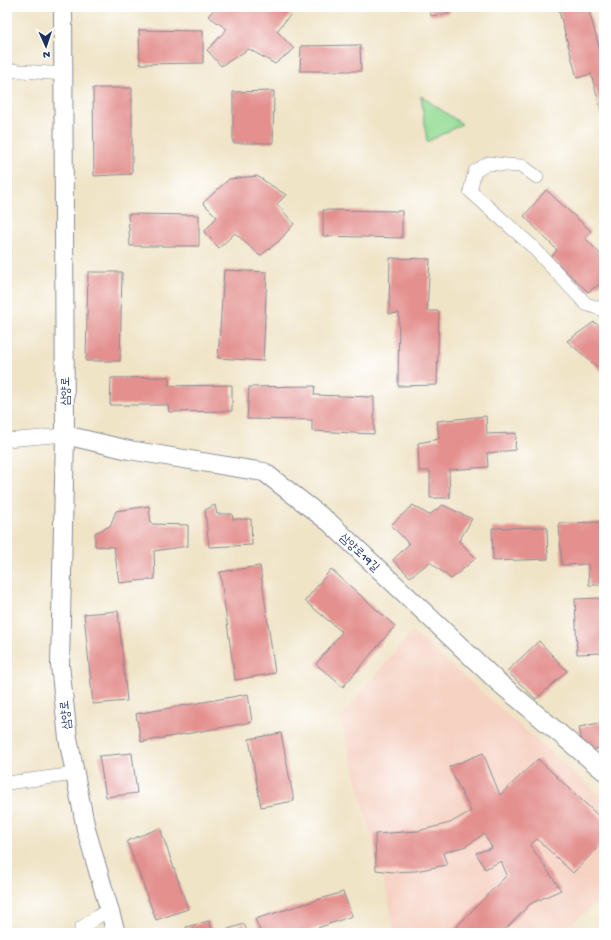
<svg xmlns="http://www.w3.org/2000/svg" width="611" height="940" font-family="'Gochi Hand','Poor Story',sans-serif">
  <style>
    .built { fill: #f6d2c3 }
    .green { fill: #97dd97; stroke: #59867a }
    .building { fill: #e3908e }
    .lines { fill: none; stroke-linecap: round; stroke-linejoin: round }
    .street-casing { stroke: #868a92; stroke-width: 14 }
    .secondary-casing { stroke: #868a92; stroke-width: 20 }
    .street { stroke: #fff; stroke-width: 13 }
    .secondary { stroke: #fff; stroke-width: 18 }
    .labels { text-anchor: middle; stroke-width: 3; stroke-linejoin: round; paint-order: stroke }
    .street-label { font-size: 12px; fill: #1b2f5e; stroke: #fff }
  </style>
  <rect width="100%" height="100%" fill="#fff"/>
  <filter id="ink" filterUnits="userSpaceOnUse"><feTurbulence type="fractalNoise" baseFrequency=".025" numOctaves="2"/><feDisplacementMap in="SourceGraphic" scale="8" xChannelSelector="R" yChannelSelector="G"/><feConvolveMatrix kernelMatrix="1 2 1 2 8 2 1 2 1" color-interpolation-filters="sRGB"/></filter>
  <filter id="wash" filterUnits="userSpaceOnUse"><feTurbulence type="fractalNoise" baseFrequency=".012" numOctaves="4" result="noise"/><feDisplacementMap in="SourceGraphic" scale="16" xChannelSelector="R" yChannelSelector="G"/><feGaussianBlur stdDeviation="0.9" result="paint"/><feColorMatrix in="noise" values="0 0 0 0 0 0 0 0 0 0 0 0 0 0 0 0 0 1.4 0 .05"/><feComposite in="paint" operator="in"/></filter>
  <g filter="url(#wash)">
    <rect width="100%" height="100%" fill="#f0e4c7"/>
    <polygon class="built" points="412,631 604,799 604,896 561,933 394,933 388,898 340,718"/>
    <polygon class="green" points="421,96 462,124 427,142"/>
    <g id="blocks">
      <g class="building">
        <polygon points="216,7 290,7 294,10 277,31 294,49 275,64 249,49 221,66 207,50 227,29 208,16"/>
        <polygon points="429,7 449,7 450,13 431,16"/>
        <polygon points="558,7 588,7 604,65 604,113 602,114 591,74 577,78"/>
        <polygon points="139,30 203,31 203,63 140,64"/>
        <polygon points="360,45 361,71 300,71 301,46"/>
        <polygon points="93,88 132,88 132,174 94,176"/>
        <polygon points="274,91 273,143 233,143 233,92"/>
        <polygon points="257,176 286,195 277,204 294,224 279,241 260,256 235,233 219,248 204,232 217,217 203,203 229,179"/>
        <polygon points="546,190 591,231 585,238 604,258 604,281 588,292 551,257 557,250 524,216"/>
        <polygon points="323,210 402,211 402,238 323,236"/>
        <polygon points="128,214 199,215 199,246 130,246"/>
        <polygon points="390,258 430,259 427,311 439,311 437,385 398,386 399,313 389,314"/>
        <polygon points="224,270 267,272 263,361 218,358"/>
        <polygon points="88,272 122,272 120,361 86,361"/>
        <polygon points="594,322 604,330 604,373 567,341"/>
        <polygon points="169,377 169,386 232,385 232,411 169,412 168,405 110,405 111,378"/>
        <polygon points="315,386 314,395 374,397 374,434 312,431 312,420 247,419 249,387"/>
        <polygon points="486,416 487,434 516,433 515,450 487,453 488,467 449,470 450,498 430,498 430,471 419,471 418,443 439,439 437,421"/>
        <polygon points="215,505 217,514 232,514 233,519 251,519 252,545 209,547 205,510"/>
        <polygon points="413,505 429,515 443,505 472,519 459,541 476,558 451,579 430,562 410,577 393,560 409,544 391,525"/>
        <polygon points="149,506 151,524 188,525 188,546 154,551 155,579 119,583 114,547 95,546 95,533 110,526 116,511"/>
        <polygon points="604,522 604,585 589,585 588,564 562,565 559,523"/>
        <polygon points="547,527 548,559 493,561 492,528"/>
        <polygon points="260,566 275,673 235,680 220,572"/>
        <polygon points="331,569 395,626 343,687 316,664 342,632 305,601"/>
        <polygon points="604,598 604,653 577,654 575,599"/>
        <polygon points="118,611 127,701 93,704 84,614"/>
        <polygon points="539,641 567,671 536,699 507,671"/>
        <polygon points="248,694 252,722 141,742 136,714"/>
        <polygon points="604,722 604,747 584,752 579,727"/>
        <polygon points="281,733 294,801 261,807 249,739"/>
        <polygon points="132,753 137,793 106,797 99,756"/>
        <polygon points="483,753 500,795 538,759 604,821 604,841 573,873 537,839 530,845 561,890 530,904 502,933 453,933 451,932 507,875 501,861 485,869 476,853 492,848 484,834 466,846 443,853 447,865 415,871 392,872 376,870 375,834 418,831 450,823 471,811 449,767"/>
        <polygon points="160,828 188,909 156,920 127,841"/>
        <polygon points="343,892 352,916 303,933 261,933 255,919"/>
        <polygon points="209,921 213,933 188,933 186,927"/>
        <polygon points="244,924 248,933 216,933"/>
      </g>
    </g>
  </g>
  <g filter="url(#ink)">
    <use href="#blocks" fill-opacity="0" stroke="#868a92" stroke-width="1"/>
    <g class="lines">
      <g class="street-casing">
        <g id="street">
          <polyline points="7,70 64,74"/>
          <polyline points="537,177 522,166 506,165 489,163 475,171 470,191 532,246 586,304 604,310"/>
          <polyline points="7,440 65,435"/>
          <polyline points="7,783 75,774"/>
          <polyline points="81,933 81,928 109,909"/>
        </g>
      </g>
      <g class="secondary-casing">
        <g id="secondary">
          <polyline points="63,7 65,435 60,665 68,738 75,774 86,829 116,933"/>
          <polyline points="65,435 129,450 264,472 330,523 497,681 604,771"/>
        </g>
      </g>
      <use href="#street" class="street"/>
      <use href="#secondary" class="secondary"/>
    </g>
  </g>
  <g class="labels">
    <g class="street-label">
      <text transform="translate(65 391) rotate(-90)" y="4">삼양로</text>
      <text transform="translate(360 552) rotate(43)" y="4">삼양로19길</text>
      <text transform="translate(65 715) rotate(-96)" y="4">삼양로</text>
    </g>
  </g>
  <rect width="611" height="940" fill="none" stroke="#fff" stroke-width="24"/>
  <g transform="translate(46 46) rotate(177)" stroke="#ffffff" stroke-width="3" paint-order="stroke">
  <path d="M0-3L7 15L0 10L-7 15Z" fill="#1b2f5e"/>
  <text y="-6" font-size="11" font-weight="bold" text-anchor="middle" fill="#1b2f5e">N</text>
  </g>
</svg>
